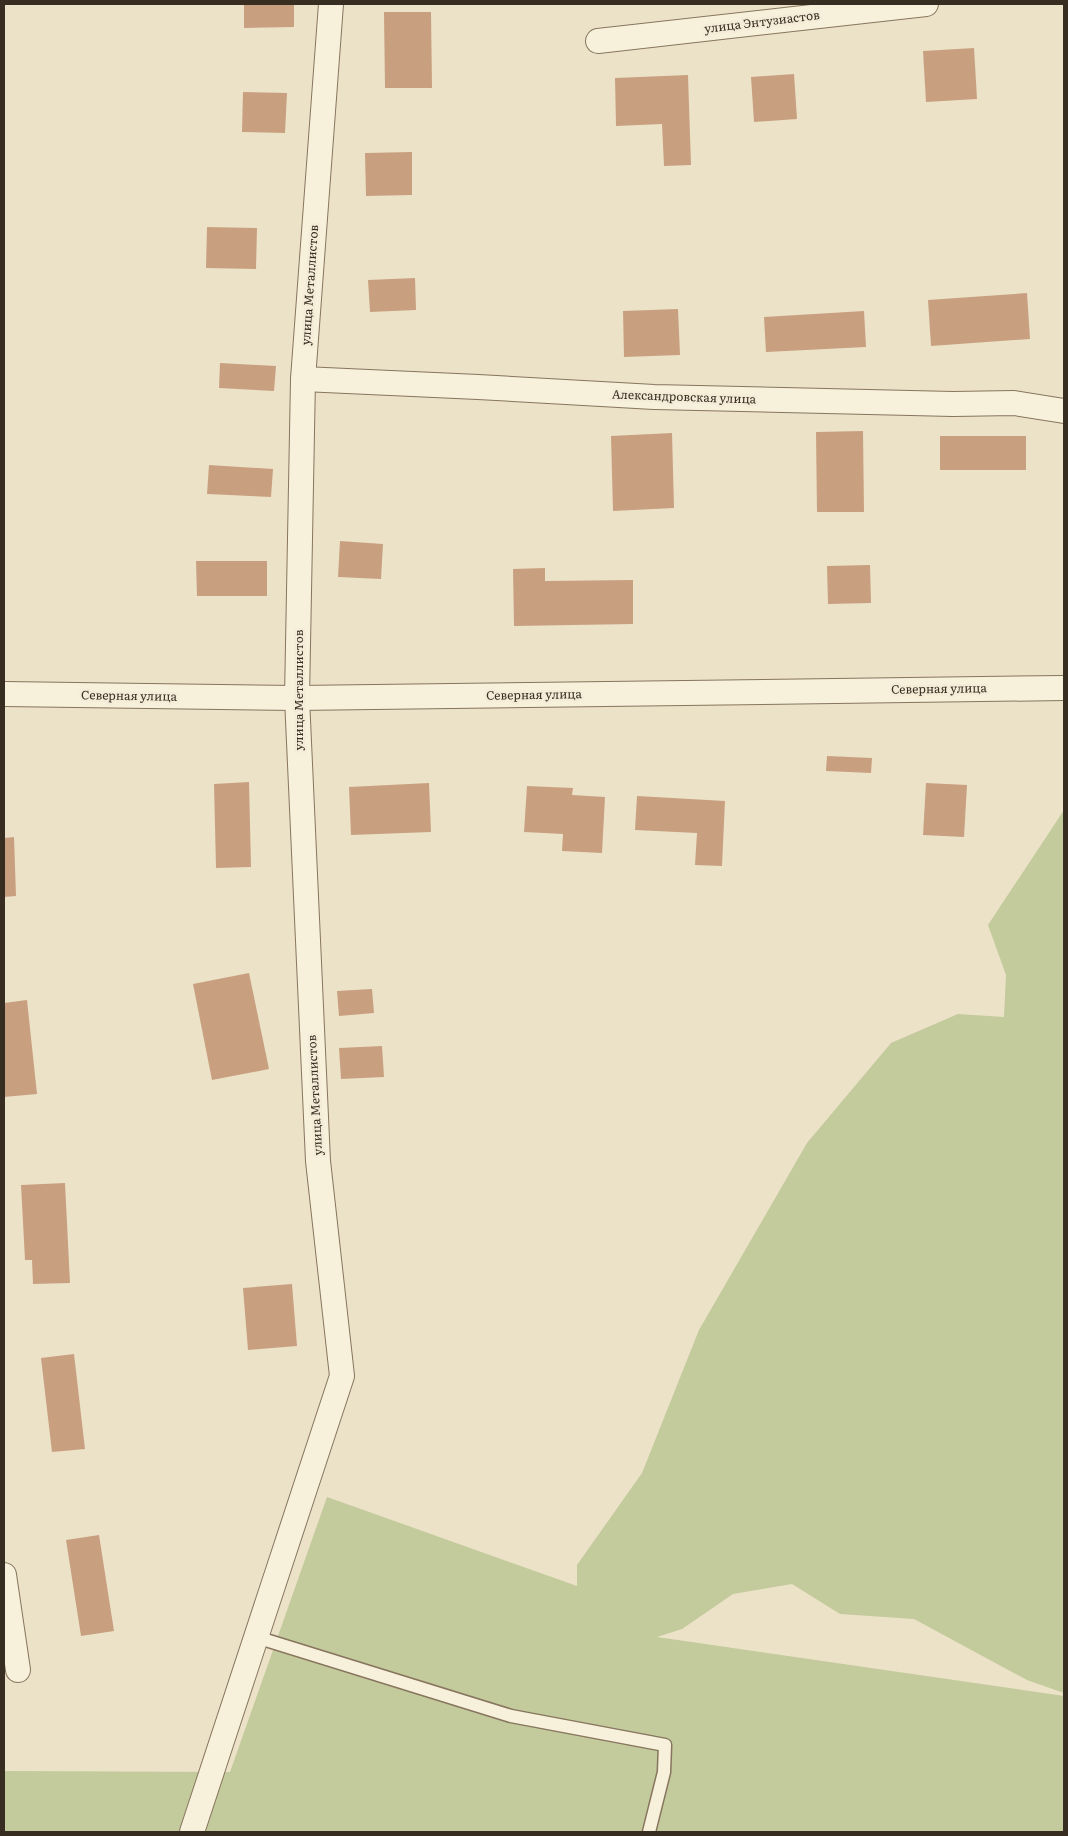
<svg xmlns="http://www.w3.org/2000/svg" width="1068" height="1836" font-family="Literata,serif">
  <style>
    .green { fill: #c3ca9c }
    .building { fill: #c8a080 }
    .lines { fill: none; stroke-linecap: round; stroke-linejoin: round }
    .lane-casing { stroke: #87755e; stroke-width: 15 }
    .street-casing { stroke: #87755e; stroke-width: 26 }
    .lane { stroke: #f7f0db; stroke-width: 12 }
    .street { stroke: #f7f0db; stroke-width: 24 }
    .labels { text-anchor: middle; stroke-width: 5; stroke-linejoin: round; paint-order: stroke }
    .street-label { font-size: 12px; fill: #382d21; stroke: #f4ecd7 }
  </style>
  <rect width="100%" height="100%" fill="#ece2c8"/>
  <polygon class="green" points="1064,810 1064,1693 1027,1680 914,1619 840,1614 792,1584 733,1594 682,1629 657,1637 1064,1696 1064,1832 4,1832 4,1771 230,1772 327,1497 577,1586 577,1565 642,1473 699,1330 807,1143 891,1043 958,1014 1004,1017 1006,975 988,925"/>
  <g class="building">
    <polygon points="244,4 294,4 294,27 244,28"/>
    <polygon points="384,12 431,12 432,88 385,88"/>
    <polygon points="974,48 977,99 926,102 923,51"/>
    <polygon points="794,74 797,119 754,122 751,77"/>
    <polygon points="688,75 691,165 664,166 662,124 616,126 615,78"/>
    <polygon points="243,92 287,93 285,133 242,132"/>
    <polygon points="412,152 412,195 366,196 365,153"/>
    <polygon points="207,227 257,228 256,269 206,268"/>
    <polygon points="415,278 416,310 370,312 368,280"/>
    <polygon points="1027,293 1030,339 931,346 928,300"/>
    <polygon points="678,309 680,355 624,357 623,311"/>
    <polygon points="864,311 866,347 766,352 764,317"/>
    <polygon points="220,363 276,366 274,391 219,388"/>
    <polygon points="863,431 864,512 817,512 816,432"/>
    <polygon points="672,433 674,508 613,511 611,436"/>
    <rect x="940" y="436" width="86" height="34"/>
    <polygon points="209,465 273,469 271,497 207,494"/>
    <polygon points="340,541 383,544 381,579 338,577"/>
    <polygon points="196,561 267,561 267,596 197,596"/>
    <polygon points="870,565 871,603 828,604 827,566"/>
    <polygon points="545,568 545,581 633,580 633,624 514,626 513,569"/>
    <polygon points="827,756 872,758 871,773 826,771"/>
    <polygon points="249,782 251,867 216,868 214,784"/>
    <polygon points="429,783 431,832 351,835 349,787"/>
    <polygon points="926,783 967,785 964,837 923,835"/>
    <polygon points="527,786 573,788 572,795 605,797 602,853 562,851 563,834 524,832"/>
    <polygon points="637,796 725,801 722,866 695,865 697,833 635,830"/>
    <polygon points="14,837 16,896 4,897 4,838"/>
    <polygon points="249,973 269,1069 212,1080 193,984"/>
    <polygon points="372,989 374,1013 339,1016 337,991"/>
    <polygon points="27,1000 37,1094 4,1097 4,1003"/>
    <polygon points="382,1046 384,1077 341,1079 339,1048"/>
    <polygon points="65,1183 70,1283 33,1284 32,1260 25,1260 21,1185"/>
    <polygon points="292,1284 297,1346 248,1350 243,1288"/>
    <polygon points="74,1354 85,1449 52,1452 41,1358"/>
    <polygon points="99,1535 114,1631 81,1636 66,1540"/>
  </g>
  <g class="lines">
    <g class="lane-casing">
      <polyline id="lane" points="256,1637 511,1716 665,1745 664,1772 649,1832"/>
    </g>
    <g class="street-casing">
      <g id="street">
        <polyline points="598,41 926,4"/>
        <polyline points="303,379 478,387 654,397 953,404 1014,403 1064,411"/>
        <polyline points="4,694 297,698 1064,688"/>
        <polyline points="4,1575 18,1670"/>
        <polyline points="192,1832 342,1376 318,1161 297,698 303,379 331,4"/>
      </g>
    </g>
    <use href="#lane" class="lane"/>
    <use href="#street" class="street"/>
  </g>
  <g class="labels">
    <g class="street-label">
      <text transform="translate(762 22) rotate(-7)" y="4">улица Энтузиастов</text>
      <text transform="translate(310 285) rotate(-86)" y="4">улица Металлистов</text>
      <text transform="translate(684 397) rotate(2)" y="4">Александровская улица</text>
      <text transform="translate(939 689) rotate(-1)" y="4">Северная улица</text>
      <text transform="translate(299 690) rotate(-90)" y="4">улица Металлистов</text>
      <text transform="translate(534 695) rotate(-1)" y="4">Северная улица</text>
      <text transform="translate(129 696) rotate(1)" y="4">Северная улица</text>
      <text transform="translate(315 1095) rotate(-93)" y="4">улица Металлистов</text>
    </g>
  </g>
  <rect width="1068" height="1836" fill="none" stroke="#382d21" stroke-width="10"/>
</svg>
